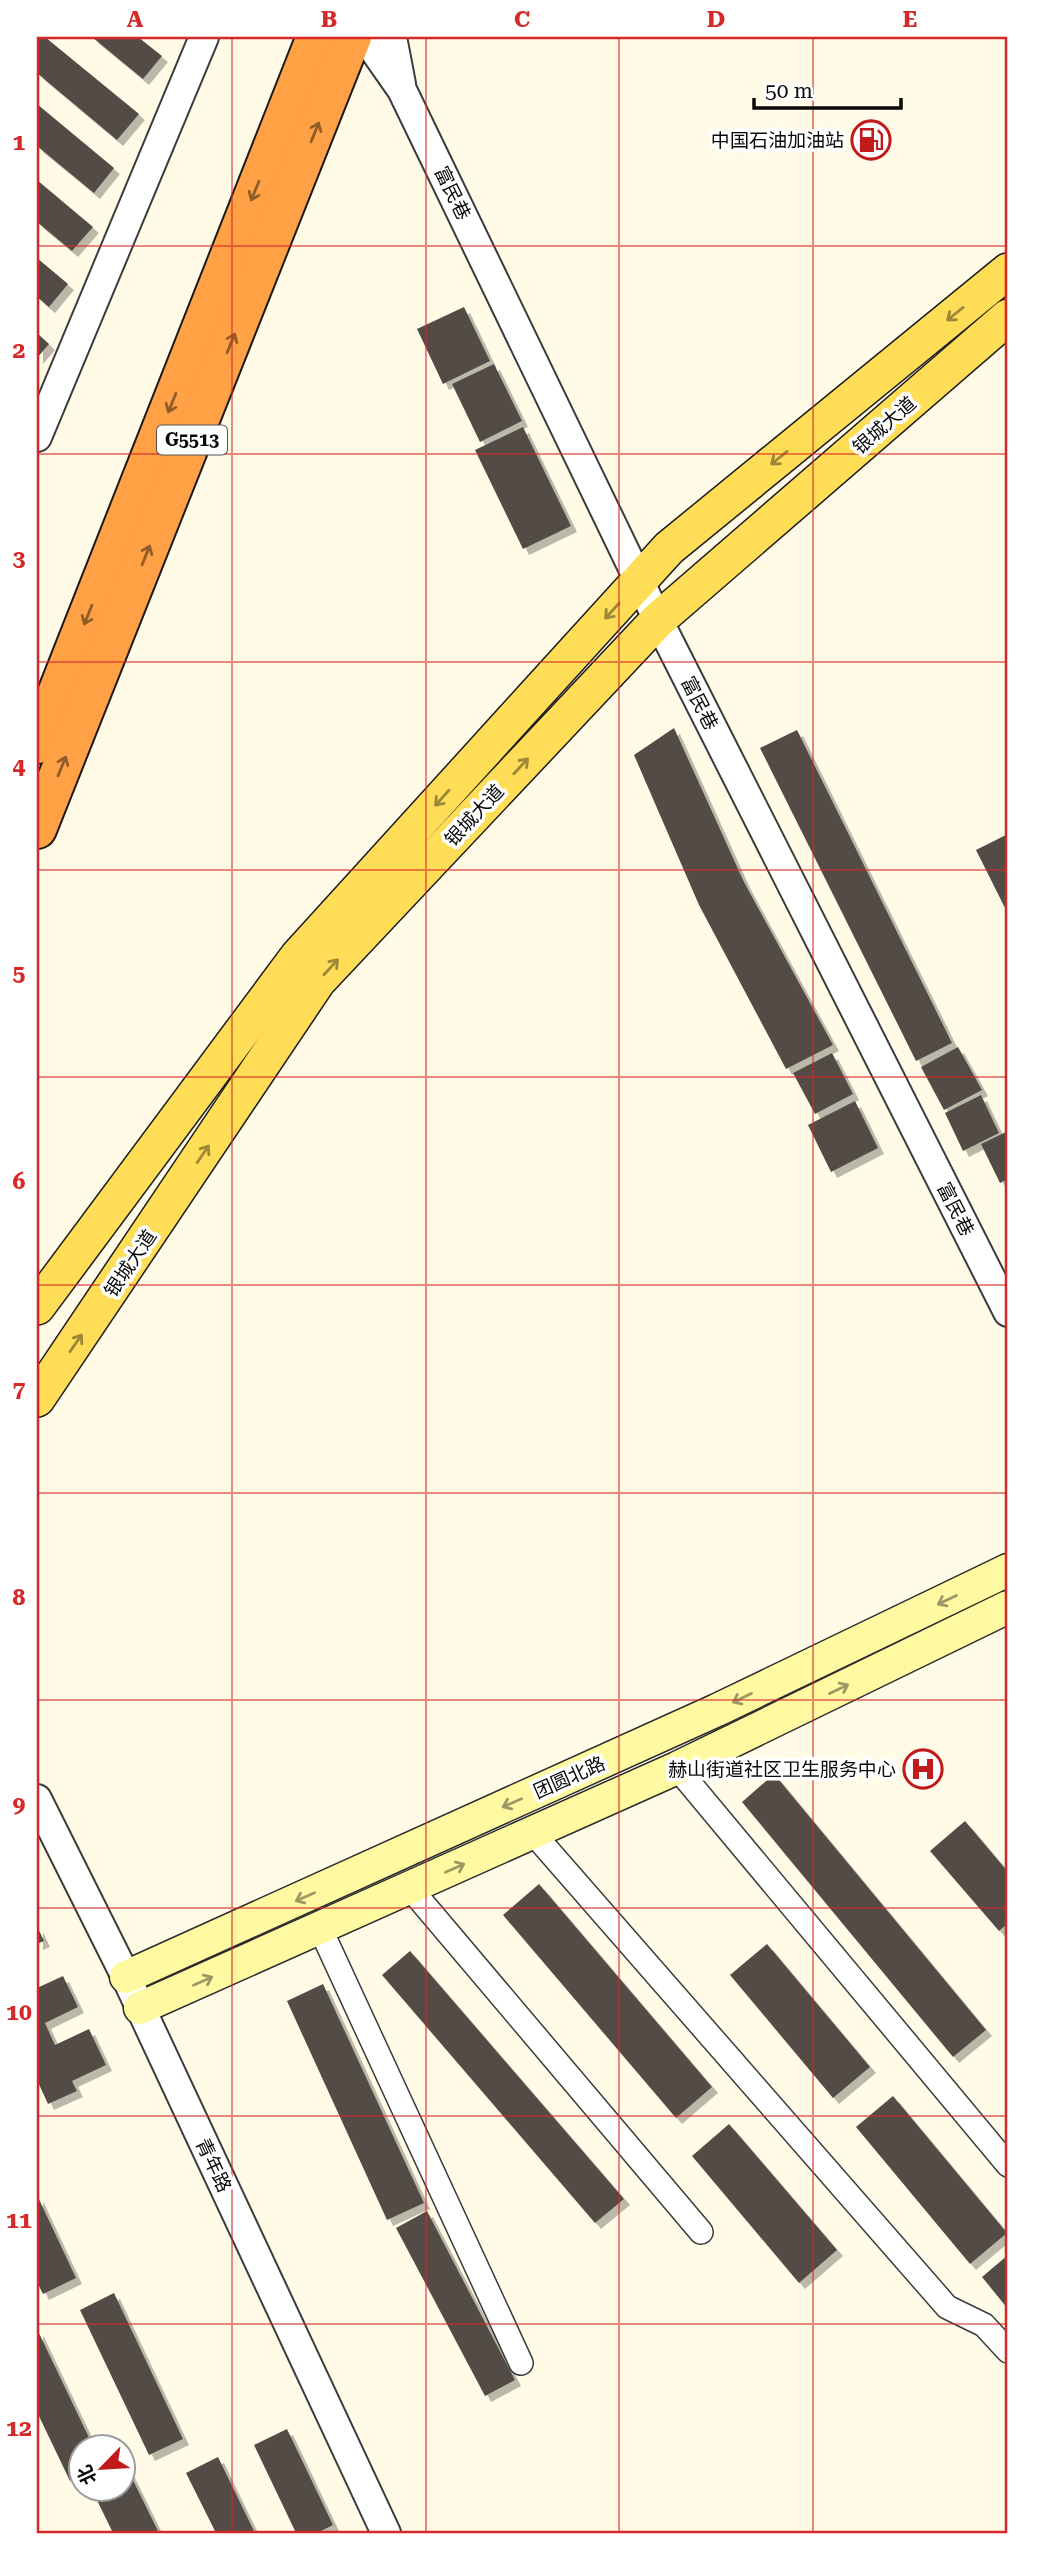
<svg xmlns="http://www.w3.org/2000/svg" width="1045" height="2570" font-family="'Roboto Serif','Noto Sans SC',serif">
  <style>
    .building { fill: #534b45; filter: url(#shadow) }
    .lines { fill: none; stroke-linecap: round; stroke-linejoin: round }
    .minor-casing { stroke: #3c3c3c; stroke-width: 26 }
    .tertiary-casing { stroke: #3c3c3c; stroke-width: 32 }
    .secondary-casing { stroke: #2b2b2b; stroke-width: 35 }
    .primary-casing { stroke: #1a1a1a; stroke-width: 38 }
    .motorway-casing { stroke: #1a1a1a; stroke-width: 42 }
    .minor { stroke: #fff; stroke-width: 23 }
    .tertiary { stroke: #fff; stroke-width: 28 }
    .secondary { stroke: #fff9a1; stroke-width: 32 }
    .primary { stroke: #ffdd56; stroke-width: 35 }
    .motorway { stroke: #ffa144; stroke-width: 38 }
    .oneway { stroke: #905d29 }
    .oneway2 { stroke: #9d8837 }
    .oneway3 { stroke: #9d9964 }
    .grid { fill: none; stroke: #d62828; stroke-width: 2; stroke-opacity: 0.55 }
    .labels { text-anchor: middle; stroke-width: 7; stroke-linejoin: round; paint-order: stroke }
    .shield { fill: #fff; stroke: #535353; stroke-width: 2 }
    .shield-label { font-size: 18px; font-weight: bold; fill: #090909 }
    .poi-label { font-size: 19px; fill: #090909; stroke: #fff; text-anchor: end }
    .street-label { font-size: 19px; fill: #090909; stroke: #fff }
    .neatline { fill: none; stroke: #d62828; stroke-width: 2.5 }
    .grid-label { font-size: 23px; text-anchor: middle; font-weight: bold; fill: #d62828 }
  </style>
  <defs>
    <filter id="shadow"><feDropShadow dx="6" dy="6" stdDeviation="0" flood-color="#0004"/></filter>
  </defs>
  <rect width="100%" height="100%" fill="#fffbe6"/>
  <g class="building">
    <polygon points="37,37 45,37 139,114 117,140 37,73"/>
    <polygon points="92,37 138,37 162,56 143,79"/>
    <polygon points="37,104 114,168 94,193 37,146"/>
    <polygon points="37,180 93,227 72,251 37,222"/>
    <polygon points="37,258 68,284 49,307 37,297"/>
    <polygon points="464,307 490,361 443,384 417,329"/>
    <polygon points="37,333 49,344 37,358"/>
    <polygon points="494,364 522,421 480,442 452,384"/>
    <polygon points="523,427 571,526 523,549 475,450"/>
    <polygon points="674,728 744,882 833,1045 786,1069 699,905 634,755"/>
    <polygon points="797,730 952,1043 916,1061 760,748"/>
    <polygon points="1008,834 1008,914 976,850"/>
    <polygon points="958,1047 982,1090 944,1110 921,1067"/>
    <polygon points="832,1053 853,1094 815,1114 793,1073"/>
    <polygon points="981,1095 999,1133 963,1151 945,1113"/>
    <polygon points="855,1101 878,1148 831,1172 808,1125"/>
    <polygon points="1008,1131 1008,1179 1000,1183 981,1144"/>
    <polygon points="774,1774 986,2030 953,2057 742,1802"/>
    <polygon points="965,1821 1008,1872 1008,1923 999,1931 930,1851"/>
    <polygon points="539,1884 712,2087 676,2118 503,1915"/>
    <polygon points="37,1926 44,1941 37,1944"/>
    <polygon points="767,1944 870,2067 833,2098 730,1975"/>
    <polygon points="410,1951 624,2199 595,2223 382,1975"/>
    <polygon points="63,1976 78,2007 45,2023 55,2045 89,2029 106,2065 72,2081 77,2091 48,2104 37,2080 37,1988"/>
    <polygon points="323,1984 424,2203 387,2220 287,2001"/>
    <polygon points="893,2096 1007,2233 970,2264 856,2127"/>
    <polygon points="729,2124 837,2250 799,2283 692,2156"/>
    <polygon points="37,2195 76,2278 43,2294 37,2282"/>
    <polygon points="427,2211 515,2380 485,2396 396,2228"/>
    <polygon points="1008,2255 1008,2309 982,2277"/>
    <polygon points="114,2293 183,2439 149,2455 80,2310"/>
    <polygon points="37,2329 94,2448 80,2448 80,2477 70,2481 37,2412"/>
    <polygon points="287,2429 333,2525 317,2533 296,2533 254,2445"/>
    <polygon points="218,2457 255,2533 216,2533 186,2473"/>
    <polygon points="127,2468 159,2533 113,2533 92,2490 122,2490 122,2470"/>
  </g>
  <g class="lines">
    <g class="minor-casing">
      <g id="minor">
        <polyline points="677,1768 1008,2165"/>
        <polyline points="533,1833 947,2307 984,2325 1008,2351"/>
        <polyline points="410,1888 701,2232"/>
        <polyline points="320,1928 521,2363"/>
      </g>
    </g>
    <g class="tertiary-casing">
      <g id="tertiary">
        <polyline points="365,37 402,90 658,620 1008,1312"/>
        <polyline points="392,37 401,84"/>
        <polyline points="37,437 204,37"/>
        <polyline points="37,1799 126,1977 386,2533"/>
      </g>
    </g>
    <g class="secondary-casing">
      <g id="secondary">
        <polyline points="126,1977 717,1710 1008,1570"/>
        <polyline points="140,2008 677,1768 1008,1607"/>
      </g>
    </g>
    <g class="primary-casing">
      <g id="primary">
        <polyline points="37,1307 298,956 669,548 1008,271"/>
        <polyline points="37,1399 318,981 658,620 1008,317"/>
      </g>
    </g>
    <g class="motorway-casing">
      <g id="motorway">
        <polyline points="37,744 316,37"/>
        <polyline points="37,829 352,37"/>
      </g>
    </g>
    <use href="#minor" class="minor"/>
    <use href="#tertiary" class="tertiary"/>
    <use href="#secondary" class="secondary"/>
    <use href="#primary" class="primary"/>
    <use href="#motorway" class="motorway"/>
  </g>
  <defs><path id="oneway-shaft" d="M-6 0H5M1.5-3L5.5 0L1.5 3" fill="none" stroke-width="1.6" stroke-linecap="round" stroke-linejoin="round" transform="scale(1.75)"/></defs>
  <g class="oneway">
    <use href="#oneway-shaft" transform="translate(315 132) rotate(-68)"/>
    <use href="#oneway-shaft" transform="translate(255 191) rotate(112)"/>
    <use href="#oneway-shaft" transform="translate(231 343) rotate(-68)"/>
    <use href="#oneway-shaft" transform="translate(172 403) rotate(112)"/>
    <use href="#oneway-shaft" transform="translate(146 555) rotate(-68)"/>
    <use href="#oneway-shaft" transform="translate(88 615) rotate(112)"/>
    <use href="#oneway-shaft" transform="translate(62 766) rotate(-68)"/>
  </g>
  <g class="oneway2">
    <use href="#oneway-shaft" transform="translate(955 314) rotate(141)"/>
    <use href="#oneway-shaft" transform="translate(779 458) rotate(141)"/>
    <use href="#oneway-shaft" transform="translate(612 611) rotate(132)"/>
    <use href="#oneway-shaft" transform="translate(521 766) rotate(-47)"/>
    <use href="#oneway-shaft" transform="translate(442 798) rotate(132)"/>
    <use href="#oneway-shaft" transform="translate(331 967) rotate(-47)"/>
    <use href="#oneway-shaft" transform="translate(203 1154) rotate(-56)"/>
    <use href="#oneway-shaft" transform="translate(76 1343) rotate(-55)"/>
  </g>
  <g class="oneway3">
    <use href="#oneway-shaft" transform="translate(947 1600) rotate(154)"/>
    <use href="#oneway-shaft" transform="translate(839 1689) rotate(-26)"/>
    <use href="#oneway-shaft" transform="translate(742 1698) rotate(154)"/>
    <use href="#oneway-shaft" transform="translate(512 1803) rotate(156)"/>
    <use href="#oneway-shaft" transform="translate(455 1868) rotate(-24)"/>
    <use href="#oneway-shaft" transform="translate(305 1897) rotate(156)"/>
    <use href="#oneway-shaft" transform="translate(203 1981) rotate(-24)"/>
  </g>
  <path class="grid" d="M232,37V2533M426,37V2533M619,37V2533M813,37V2533M37,246H1008M37,454H1008M37,662H1008M37,870H1008M37,1077H1008M37,1285H1008M37,1493H1008M37,1700H1008M37,1908H1008M37,2116H1008M37,2324H1008"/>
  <defs>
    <g id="fuel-ring" transform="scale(2.0125)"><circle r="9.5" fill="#fff" stroke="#c11a1b" stroke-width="1.5"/><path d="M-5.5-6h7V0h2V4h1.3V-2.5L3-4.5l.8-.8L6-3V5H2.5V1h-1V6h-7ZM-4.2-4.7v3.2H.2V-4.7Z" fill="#c11a1b"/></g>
    <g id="hospital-ring" transform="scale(2.0125)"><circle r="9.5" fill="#fff" stroke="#c11a1b" stroke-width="1.5"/><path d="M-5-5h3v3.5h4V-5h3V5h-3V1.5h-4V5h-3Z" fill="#c11a1b"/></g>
  </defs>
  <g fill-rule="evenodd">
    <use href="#fuel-ring" x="871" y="140"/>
    <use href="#hospital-ring" x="923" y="1769"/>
  </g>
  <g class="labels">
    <rect class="shield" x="157" y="425.5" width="70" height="29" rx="5"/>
    <g class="shield-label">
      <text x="192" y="446">G5513</text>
    </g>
    <g class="poi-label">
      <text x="844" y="147">中国石油加油站</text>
      <text x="896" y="1776">赫山街道社区卫生服务中心</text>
    </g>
    <g class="street-label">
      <text transform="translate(453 193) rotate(64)" y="7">富民巷</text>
      <text transform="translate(884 425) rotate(-41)" y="7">银城大道</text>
      <text transform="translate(700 703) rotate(63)" y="7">富民巷</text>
      <text transform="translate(474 815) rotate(-47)" y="7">银城大道</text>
      <text transform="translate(956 1209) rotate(63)" y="7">富民巷</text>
      <text transform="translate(130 1263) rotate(-56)" y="7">银城大道</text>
      <text transform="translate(569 1777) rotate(-24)" y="7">团圆北路</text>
      <text transform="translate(214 2165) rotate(65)" y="7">青年路</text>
    </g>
  </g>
  <rect width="1045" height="2570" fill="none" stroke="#ffffff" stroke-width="77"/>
  <g transform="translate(102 2468) rotate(245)"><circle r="33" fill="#ffffff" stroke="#9d9d9d" stroke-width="2"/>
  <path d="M0-5L12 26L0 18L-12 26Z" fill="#c11a1b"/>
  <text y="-10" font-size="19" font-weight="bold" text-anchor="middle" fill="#090909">北</text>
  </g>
  <path d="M754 98v10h147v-10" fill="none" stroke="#090909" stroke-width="3.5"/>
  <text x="765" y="98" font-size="21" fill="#090909" stroke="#ffffff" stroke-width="5" paint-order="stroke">50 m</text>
  <rect x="38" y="38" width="968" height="2494" class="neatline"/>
  <g class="grid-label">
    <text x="135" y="27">A</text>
    <text x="329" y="27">B</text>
    <text x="522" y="27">C</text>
    <text x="716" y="27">D</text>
    <text x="910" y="27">E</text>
    <text x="19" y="150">1</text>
    <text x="19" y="358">2</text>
    <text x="19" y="566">3</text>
    <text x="19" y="774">4</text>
    <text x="19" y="981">5</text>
    <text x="19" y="1189">6</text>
    <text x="19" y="1397">7</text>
    <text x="19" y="1605">8</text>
    <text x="19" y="1812">9</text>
    <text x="19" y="2020">10</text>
    <text x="19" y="2228">11</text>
    <text x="19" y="2436">12</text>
  </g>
</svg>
